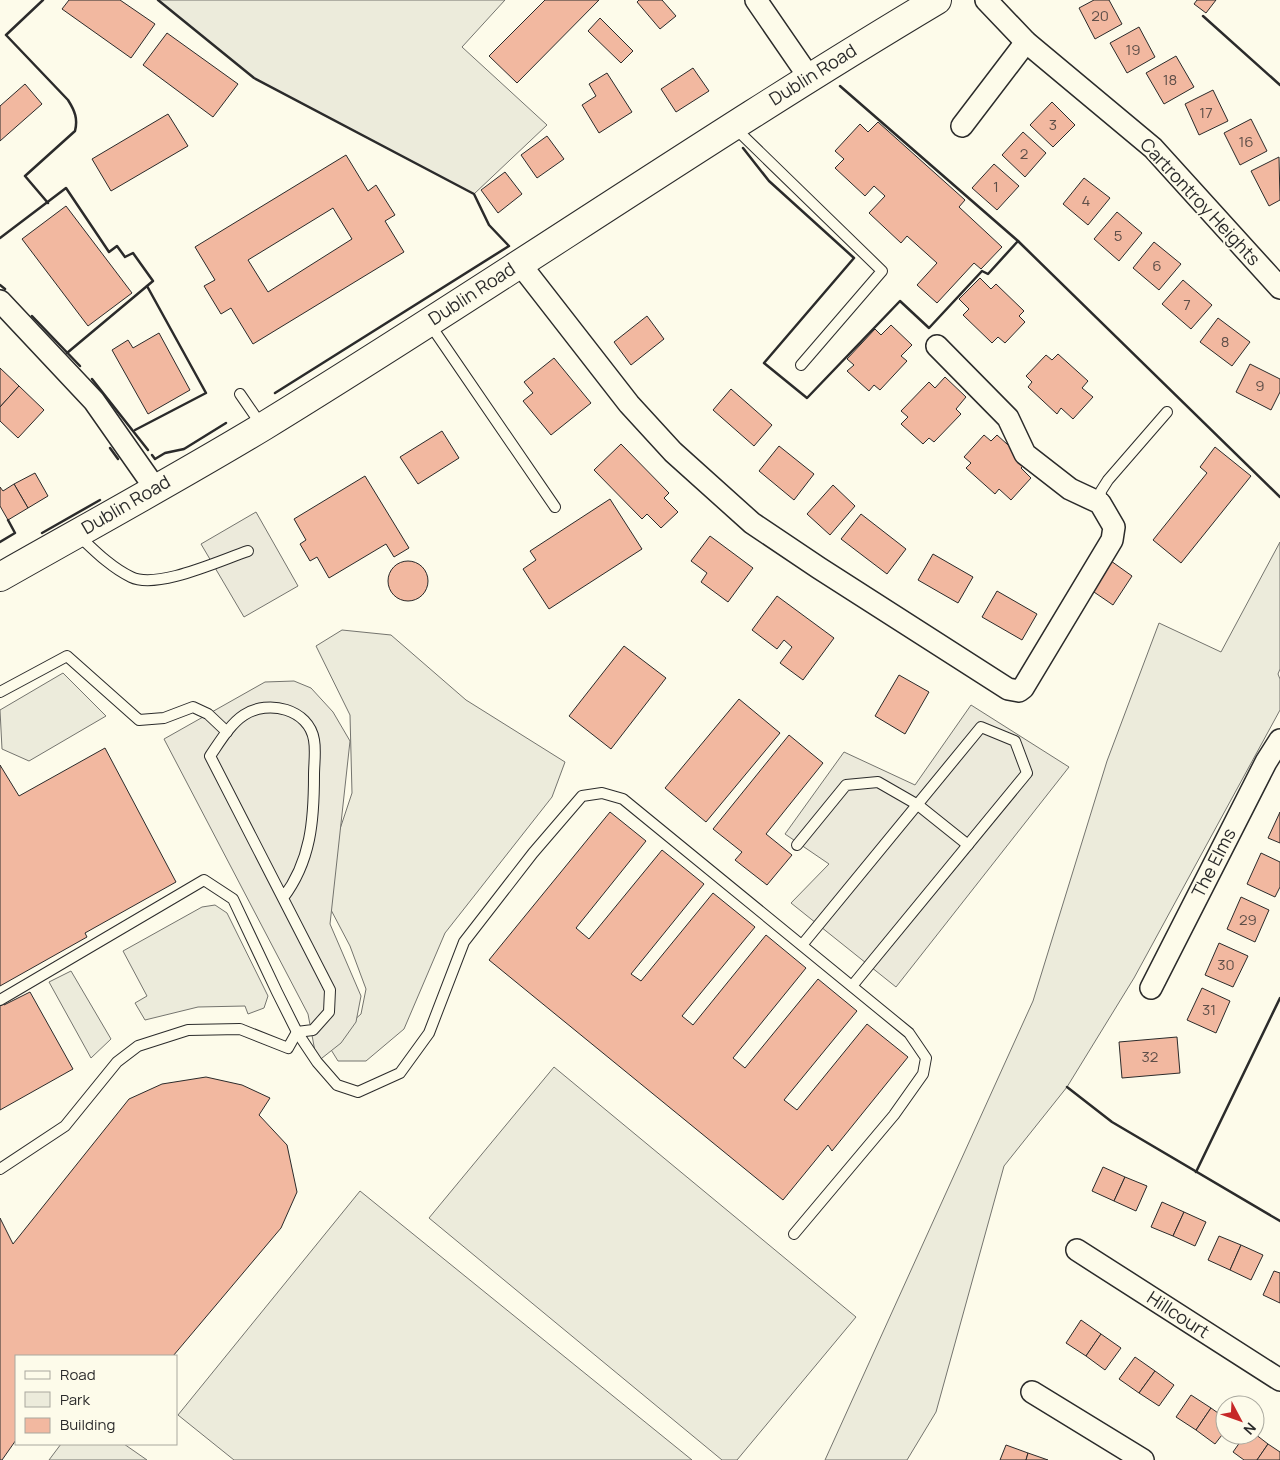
<svg xmlns="http://www.w3.org/2000/svg" width="1280" height="1460" font-family="Manrope,sans-serif">
  <style>
    .green { fill: #ecebdb; stroke: #74746e }
    .parking { fill: #eceadb; stroke: #74746e }
    .building { fill: #f2b8a0; stroke: #2b2b2b; fill-rule: evenodd }
    .lines { fill: none; stroke-linecap: round; stroke-linejoin: round }
    .lane-casing { stroke: #2b2b2b; stroke-width: 12 }
    .street-casing { stroke: #2b2b2b; stroke-width: 24 }
    .secondary-casing { stroke: #2b2b2b; stroke-width: 30 }
    .lane { stroke: #fdfbea; stroke-width: 10 }
    .street { stroke: #fdfbea; stroke-width: 21 }
    .secondary { stroke: #fdfbea; stroke-width: 28 }
    .wall { stroke: #2b2b2b; stroke-width: 2.5 }
    .labels { text-anchor: middle; stroke-width: 4; stroke-linejoin: round; paint-order: stroke }
    .number-label { font-size: 15px; fill: #5d4e48 }
    .street-label { font-size: 18px; fill: #2b2b2b; stroke: #fdfbea }
  </style>
  <rect width="100%" height="100%" fill="#fdfbea"/>
  <g class="green">
    <polygon points="158,0 505,0 462,47 547,125 474,194 254,78"/>
    <polygon points="1280,542 1280,669 1278,674 1280,679 1280,710 1134,978 1067,1087 1004,1166 936,1412 907,1460 825,1460 1033,1001 1107,761 1159,623 1221,652"/>
    <polygon points="342,630 391,635 466,700 565,762 552,797 445,933 404,1029 366,1061 338,1061 325,1040 344,1029 361,1014 366,989 350,946 320,889 352,793 350,715 316,646"/>
    <polygon points="63,673 106,716 29,761 2,749 0,710"/>
    <polygon points="215,905 227,913 268,996 264,1008 248,1014 245,1006 198,1007 145,1020 135,1003 147,996 123,951 202,907"/>
    <polygon points="71,971 111,1039 91,1058 49,982"/>
    <polygon points="554,1067 856,1317 737,1460 722,1460 429,1218"/>
    <polygon points="360,1191 692,1460 234,1460 178,1415"/>
    <polygon points="61,1444 124,1444 147,1460 49,1460"/>
  </g>
  <g class="parking">
    <polygon points="256,512 298,586 244,617 201,544"/>
    <polygon points="294,681 311,688 333,712 350,741 330,924 361,996 356,1022 341,1043 317,1062 308,1014 164,739 265,682"/>
    <polygon points="971,705 1069,767 896,987 791,903 829,864 785,834 844,752 915,785"/>
  </g>
  <g class="building">
    <polygon points="69,0 120,0 155,24 131,58 62,9"/>
    <polygon points="545,0 599,0 517,83 489,56"/>
    <polygon points="639,0 662,0 676,16 660,29 637,2"/>
    <polygon points="1094,0 1109,0 1122,24 1095,39 1079,8"/>
    <polygon points="1197,0 1216,0 1206,13 1194,4"/>
    <polygon points="600,18 633,51 621,63 588,31"/>
    <polygon points="1139,27 1155,57 1127,73 1110,43"/>
    <polygon points="167,33 238,84 213,117 143,65"/>
    <polygon points="1176,56 1194,87 1164,104 1146,73"/>
    <polygon points="693,68 709,91 676,112 661,89"/>
    <polygon points="607,73 632,112 599,133 582,105 596,96 589,84"/>
    <polygon points="25,84 42,104 0,141 0,106"/>
    <polygon points="1213,90 1228,121 1199,135 1185,104"/>
    <polygon points="1052,102 1075,125 1053,147 1030,125"/>
    <polygon points="168,114 188,146 111,191 92,159"/>
    <polygon points="1251,119 1267,151 1240,165 1224,133"/>
    <polygon points="878,122 965,200 959,207 1002,247 981,269 974,263 937,303 917,285 937,263 907,236 901,243 869,213 885,196 874,186 865,196 835,168 844,159 835,151 860,124 868,132"/>
    <polygon points="1023,132 1046,153 1025,177 1002,155"/>
    <polygon points="547,136 564,159 537,178 521,155"/>
    <path d="M346,155L368,191L376,185L395,215L385,221L404,252L253,344L231,308L221,314L204,286L215,280L195,247ZM333,208L352,239L268,292L248,260Z"/>
    <polygon points="1279,157 1280,200 1269,206 1251,171"/>
    <polygon points="994,164 1019,186 997,210 972,188"/>
    <polygon points="505,172 522,194 498,213 481,190"/>
    <polygon points="1084,178 1110,198 1088,225 1063,204"/>
    <polygon points="66,206 132,293 88,326 22,239"/>
    <polygon points="1117,212 1142,233 1119,261 1094,239"/>
    <polygon points="1154,242 1181,264 1159,290 1133,268"/>
    <polygon points="980,278 991,289 996,284 1024,311 1019,316 1025,322 1005,343 998,337 992,343 963,315 969,309 959,299"/>
    <polygon points="1183,280 1212,305 1191,329 1162,304"/>
    <polygon points="647,316 664,339 631,365 614,342"/>
    <polygon points="1218,318 1250,342 1232,366 1200,342"/>
    <polygon points="891,325 912,345 901,356 907,361 880,390 874,385 869,391 847,371 854,365 847,359 875,329 881,335"/>
    <polygon points="159,333 190,390 148,414 112,350 128,340 133,348"/>
    <polygon points="1058,354 1088,381 1082,388 1093,397 1073,419 1061,408 1057,414 1028,387 1032,382 1026,376 1046,355 1052,360"/>
    <polygon points="554,358 591,403 551,435 523,401 533,393 524,382"/>
    <polygon points="1250,364 1280,379 1280,392 1271,410 1236,392"/>
    <polygon points="0,368 19,386 0,407"/>
    <polygon points="945,377 966,397 956,409 961,414 934,442 929,438 923,444 901,424 908,417 901,411 929,382 935,388"/>
    <polygon points="19,386 44,410 18,438 0,421 0,407"/>
    <polygon points="731,389 772,425 754,446 713,410"/>
    <polygon points="442,431 459,458 418,484 400,457"/>
    <polygon points="984,435 991,441 997,435 1027,462 1021,468 1031,478 1011,500 999,489 995,494 966,468 971,463 964,457"/>
    <polygon points="621,444 669,493 664,498 678,512 661,528 647,514 642,519 594,470"/>
    <polygon points="779,446 814,474 794,500 759,471"/>
    <polygon points="1215,447 1251,476 1181,563 1153,540 1207,473 1200,467"/>
    <polygon points="35,473 48,496 28,508 14,484"/>
    <polygon points="365,476 409,548 394,557 386,544 329,578 317,557 310,561 300,544 306,540 294,519"/>
    <polygon points="14,484 28,508 8,520 0,506 0,487 3,491"/>
    <polygon points="833,485 855,506 830,535 807,514"/>
    <polygon points="610,499 642,549 549,609 523,569 536,560 530,551"/>
    <polygon points="861,514 906,549 887,574 841,539"/>
    <polygon points="710,536 753,568 728,602 701,582 707,573 691,561"/>
    <polygon points="933,554 973,577 958,603 918,580"/>
    <circle cx="408" cy="581" r="20"/>
    <polygon points="1111,561 1132,576 1113,605 1091,590"/>
    <polygon points="997,591 1037,614 1022,640 982,617"/>
    <polygon points="777,596 834,638 803,680 780,663 792,647 784,640 777,649 752,630"/>
    <polygon points="624,646 666,678 611,749 569,716"/>
    <polygon points="899,675 929,692 905,734 875,716"/>
    <polygon points="739,699 780,733 706,822 665,788"/>
    <polygon points="789,735 823,763 766,834 792,855 767,885 735,860 742,852 713,829"/>
    <polygon points="105,748 176,882 85,933 87,937 0,986 0,765 19,796"/>
    <polygon points="610,812 646,841 576,928 589,939 662,850 704,884 631,974 641,981 713,893 755,927 682,1016 693,1025 766,935 806,968 733,1058 745,1068 818,979 857,1011 784,1100 797,1110 867,1024 908,1057 832,1151 828,1145 783,1200 489,960"/>
    <polygon points="1280,812 1280,843 1268,838"/>
    <polygon points="1261,853 1280,862 1280,887 1275,897 1247,884"/>
    <polygon points="1241,897 1269,910 1255,942 1227,929"/>
    <polygon points="1219,943 1248,956 1233,987 1205,975"/>
    <polygon points="1202,988 1230,1001 1216,1033 1187,1020"/>
    <polygon points="30,992 73,1069 0,1110 0,998 4,1005"/>
    <polygon points="1177,1037 1180,1073 1122,1078 1119,1042"/>
    <polygon points="206,1077 242,1085 270,1098 259,1115 287,1145 297,1192 281,1228 173,1356 16,1356 16,1440 2,1460 0,1460 0,1218 13,1244 129,1099 162,1084"/>
    <polygon points="1103,1167 1125,1177 1114,1201 1092,1191"/>
    <polygon points="1125,1177 1147,1186 1136,1211 1114,1201"/>
    <polygon points="1162,1202 1184,1212 1173,1236 1151,1227"/>
    <polygon points="1184,1212 1206,1222 1195,1246 1173,1236"/>
    <polygon points="1219,1236 1241,1245 1230,1270 1208,1260"/>
    <polygon points="1241,1245 1263,1255 1251,1280 1230,1270"/>
    <polygon points="1274,1271 1280,1273 1280,1303 1263,1295"/>
    <polygon points="1081,1320 1101,1334 1086,1356 1066,1343"/>
    <polygon points="1101,1334 1121,1348 1105,1370 1086,1356"/>
    <polygon points="1135,1357 1155,1371 1139,1393 1119,1379"/>
    <polygon points="1155,1371 1174,1385 1159,1406 1139,1393"/>
    <polygon points="1191,1395 1211,1408 1196,1430 1176,1417"/>
    <polygon points="1211,1408 1225,1418 1225,1431 1215,1444 1196,1430"/>
    <polygon points="1255,1434 1268,1444 1257,1460 1244,1460 1233,1452 1245,1435"/>
    <polygon points="1268,1444 1280,1452 1280,1460 1257,1460"/>
    <polygon points="1006,1445 1028,1453 1026,1460 1000,1460"/>
    <polygon points="1028,1453 1048,1460 1026,1460"/>
  </g>
  <g class="lines">
    <g class="lane-casing">
      <g id="lane">
        <polyline points="735,128 882,271 801,365"/>
        <polyline points="429,323 555,507"/>
        <polyline points="240,394 262,426"/>
        <polyline points="1100,503 1101,491 1108,480 1167,412"/>
        <path d="M77,534C93,549 110,567 131,577C157,590 221,560 248,551"/>
        <polyline points="0,692 67,656 139,720 164,718 193,707 208,714 227,732"/>
        <polyline points="797,845 846,785 878,782 918,805 968,845"/>
        <polyline points="802,945 981,727 1015,741 1027,773 852,986"/>
        <polyline points="0,1000 204,880 233,899 277,992 297,1032 317,1062 337,1085 358,1092 400,1073 429,1033 464,942 533,853 582,796 602,793 623,799 909,1033 926,1058 923,1074 894,1115 794,1234"/>
        <path d="M0,1169L65,1126L117,1062L138,1046L188,1030L240,1029L288,1048L297,1032L313,1030L329,1012L330,990L210,756C219,743 230,724 244,715C268,699 309,709 314,740C316,751 314,764 314,775C314,820 311,861 283,898"/>
      </g>
    </g>
    <g class="street-casing">
      <g id="street">
        <polyline points="756,0 809,77"/>
        <polyline points="986,0 1026,42 1153,148 1280,288"/>
        <polyline points="962,126 1026,42"/>
        <polyline points="520,264 629,404 673,452 752,523 819,568 1008,689 1019,691 1023,688 1112,540 1114,527 1100,503 1070,489 1025,454 1008,418 937,346"/>
        <polyline points="0,301 94,401 155,488"/>
        <polyline points="1151,988 1266,762 1280,740"/>
        <polyline points="1077,1250 1280,1380"/>
        <polyline points="1032,1392 1143,1460"/>
      </g>
    </g>
    <g class="secondary-casing">
      <path id="secondary" d="M0,577C88,527 178,478 264,426C491,287 709,136 937,0"/>
    </g>
    <use href="#lane" class="lane"/>
    <use href="#street" class="street"/>
    <use href="#secondary" class="secondary"/>
    <g class="wall">
      <path d="M43,0L6,35L68,100C75,111 78,119 75,131L25,176L48,203"/>
      <polyline points="158,0 254,78 474,194 489,225 509,246 275,393"/>
      <polyline points="1203,16 1280,85"/>
      <polyline points="840,86 1018,241 1280,497"/>
      <polyline points="743,148 769,181 854,258 764,363 807,398 900,301 929,328 982,271 988,274 1018,241"/>
      <polyline points="0,238 66,188 109,252 117,246 125,257 133,253 153,281 67,353"/>
      <polyline points="0,285 5,289"/>
      <polyline points="32,316 80,366"/>
      <polyline points="92,379 148,450"/>
      <polyline points="135,430 206,393 147,286"/>
      <polyline points="110,448 118,459"/>
      <polyline points="152,455 155,459 165,453 184,449 226,423"/>
      <polyline points="42,533 100,500"/>
      <polyline points="0,542 15,533 8,520"/>
      <polyline points="1067,1087 1112,1122 1280,1221"/>
      <polyline points="1196,1172 1280,998"/>
    </g>
  </g>
  <g class="labels">
    <g class="number-label">
      <text x="1100" y="21">20</text>
      <text x="1133" y="55">19</text>
      <text x="1170" y="85">18</text>
      <text x="1206" y="118">17</text>
      <text x="1053" y="130">3</text>
      <text x="1246" y="147">16</text>
      <text x="1024" y="159">2</text>
      <text x="996" y="192">1</text>
      <text x="1086" y="206">4</text>
      <text x="1118" y="241">5</text>
      <text x="1157" y="271">6</text>
      <text x="1187" y="310">7</text>
      <text x="1225" y="347">8</text>
      <text x="1260" y="391">9</text>
      <text x="1248" y="925">29</text>
      <text x="1226" y="970">30</text>
      <text x="1209" y="1015">31</text>
      <text x="1150" y="1062">32</text>
    </g>
    <g class="street-label">
      <text transform="translate(813 75) rotate(-32)" y="6">Dublin Road</text>
      <text transform="translate(1200 202) rotate(47)" y="6">Cartrontroy Heights</text>
      <text transform="translate(472 294) rotate(-33)" y="6">Dublin Road</text>
      <text transform="translate(126 505) rotate(-30)" y="6">Dublin Road</text>
      <text transform="translate(1214 863) rotate(-63)" y="6">The Elms</text>
      <text transform="translate(1178 1315) rotate(33)" y="6">Hillcourt</text>
    </g>
  </g>
  <rect x="15" y="1355" width="162" height="90" fill="#fdfbea" stroke="#a9a89e"/>
  <rect x="25" y="1371" width="25" height="8" fill="#fdfbea" stroke="#a9a89e"/>
  <text x="60" y="1380" font-size="15" fill="#2b2b2b">Road</text>
  <rect x="25" y="1392" width="25" height="15" fill="#ecebdb" stroke="#a9a89e"/>
  <text x="60" y="1405" font-size="15" fill="#2b2b2b">Park</text>
  <rect x="25" y="1418" width="25" height="15" fill="#f2b8a0" stroke="#a9a89e"/>
  <text x="60" y="1430" font-size="15" fill="#2b2b2b">Building</text>
  <g transform="translate(1240 1420) rotate(131)"><circle r="24" fill="#fdfbea" stroke="#a9a89e"/>
  <path d="M0-4L9 19L0 12L-9 19Z" fill="#c62828"/>
  <text y="-8" font-size="14" font-weight="bold" text-anchor="middle" fill="#2b2b2b">N</text>
  </g>
</svg>
